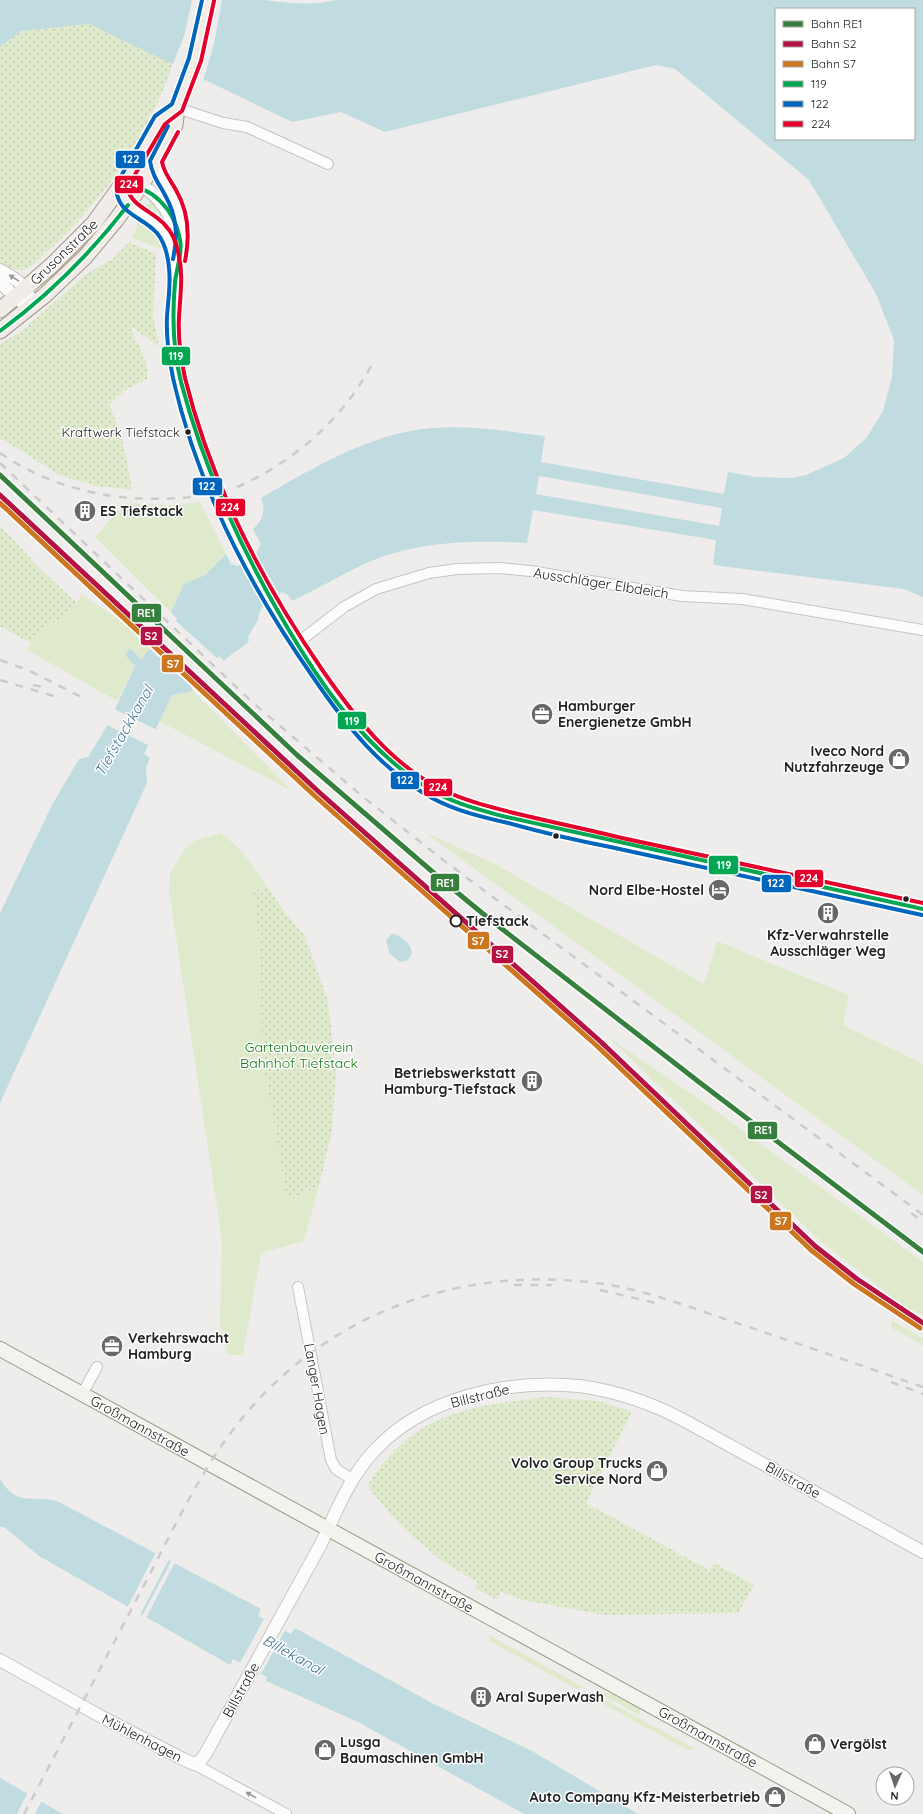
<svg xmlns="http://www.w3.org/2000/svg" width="923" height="1814" font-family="Quicksand,sans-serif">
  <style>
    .grass { fill: #dfeacc }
    .garden { fill: url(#garden-dots) }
    .water { fill: #c1dce0; fill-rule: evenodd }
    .pier { fill: #efedeb }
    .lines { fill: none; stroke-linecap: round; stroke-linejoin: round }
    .minor-casing { stroke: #c5c4c3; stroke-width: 12 }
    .tertiary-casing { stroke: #c5c4c3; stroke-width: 14 }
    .secondary-casing { stroke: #999883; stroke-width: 16 }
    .primary-casing { stroke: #a49888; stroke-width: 17 }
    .minor { stroke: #fdfcfc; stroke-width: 10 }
    .tertiary { stroke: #fdfcfc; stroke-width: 12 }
    .secondary { stroke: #f3f3ed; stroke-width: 14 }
    .primary { stroke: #f1ece8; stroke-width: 15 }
    .rail { stroke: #cbcbcb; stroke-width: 2.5; stroke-dasharray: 8 8; stroke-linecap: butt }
    .bus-1-casing { stroke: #fff; stroke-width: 7 }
    .bus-2-casing { stroke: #fff; stroke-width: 7 }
    .bus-3-casing { stroke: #fff; stroke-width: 7 }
    .bus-1 { stroke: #00a651; stroke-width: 4 }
    .bus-2 { stroke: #0065bd; stroke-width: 4 }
    .bus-3 { stroke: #e4002b; stroke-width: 4 }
    .rail-1-casing { stroke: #fff; stroke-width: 8 }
    .rail-2-casing { stroke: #fff; stroke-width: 8 }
    .rail-3-casing { stroke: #fff; stroke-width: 8 }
    .rail-1 { stroke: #36803d; stroke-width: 5 }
    .rail-2 { stroke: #b51143; stroke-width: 5 }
    .rail-3 { stroke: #cc7720; stroke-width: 5 }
    .oneway { fill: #9a9999 }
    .bus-dot { fill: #212121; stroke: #fff; stroke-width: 1.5 }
    .stop-dot { fill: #fff; stroke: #212121; stroke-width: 2 }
    .labels { text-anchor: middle; stroke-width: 3; stroke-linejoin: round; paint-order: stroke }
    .bus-label { font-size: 13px; fill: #212121; stroke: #fff; text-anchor: end }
    .street-label { font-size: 14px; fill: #212121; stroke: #fff }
    .poi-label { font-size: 14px; font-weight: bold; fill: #212121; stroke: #fff; text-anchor: start }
    .stop-label { font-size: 14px; font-weight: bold; fill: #212121; stroke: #fff; text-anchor: start }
    .park-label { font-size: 14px; fill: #167a14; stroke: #fff }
    .water-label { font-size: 15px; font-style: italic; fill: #497794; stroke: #fff }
    .line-badge { stroke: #fff; stroke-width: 1.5 }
    .badge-label { font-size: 11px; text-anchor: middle; font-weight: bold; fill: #fff }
  </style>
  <defs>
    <pattern id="garden-dots" width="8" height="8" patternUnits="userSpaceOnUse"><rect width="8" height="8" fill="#dfeacc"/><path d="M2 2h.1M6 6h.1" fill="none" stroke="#bfc8af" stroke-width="1.8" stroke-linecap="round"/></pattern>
  </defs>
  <rect width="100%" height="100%" fill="#efedeb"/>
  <g class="grass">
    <path d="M152,198C163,214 172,227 175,247C168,231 158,218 145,207Z"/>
    <polygon points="115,207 118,210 104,228 43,290 39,284 89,236"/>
    <path d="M138,223C149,229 159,236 162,249L132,238Z"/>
    <polygon points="200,502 226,554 205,575 184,584 171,612 95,537 125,503 167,505"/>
    <polygon points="82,595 119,619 151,649 135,666 117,701 27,650 31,643 52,620 59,625"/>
    <polygon points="193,691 292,791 159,721 172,695"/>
    <polygon points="424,832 495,864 704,984 717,941 849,995 843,1025 923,1064 923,1195"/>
    <path d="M220,833C240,846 254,866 267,887L253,891L258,927L263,1060L287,1201L319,1186L304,1241L261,1253L243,1355H228L220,1324L222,1241L169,891L170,873L184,850L196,840Z"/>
    <polygon points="608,1037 705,1103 923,1262 923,1316 901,1305 817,1238"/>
    <polygon points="891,1320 923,1338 923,1345 892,1328"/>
    <polygon points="489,1635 585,1688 577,1689 569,1685 490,1641"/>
    <polygon points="600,1692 612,1694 640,1709 640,1715 608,1698"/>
    <polygon points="598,1694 607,1701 696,1749 687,1750 600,1702"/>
  </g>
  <g class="garden">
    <path d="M89,24L173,64C148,135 103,202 47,252C39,259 30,270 20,270C13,270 6,266 0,263V47L21,31Z"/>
    <path d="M129,242L156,254L153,315L159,347L131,326C136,348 150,355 147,379L125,390L109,405C123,435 127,458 132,490L96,486L60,475L0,438V345L24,329L86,274L113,259Z"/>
    <polygon points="0,527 10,536 41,570 77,603 58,625 52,620 31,643 0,626"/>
    <polygon points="267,887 294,924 304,934 328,1001 336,1074 332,1131 319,1186 287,1201 263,1060 258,927 253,891"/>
    <path d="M546,1397L598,1401L632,1412L586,1503L709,1570L714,1563L754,1585L738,1613L605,1615L523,1600L501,1592L496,1599L475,1588L478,1582L443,1562L399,1524L371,1491L368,1485C412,1413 468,1406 546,1397Z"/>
  </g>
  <g class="water">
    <path d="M0,0H264C290,3 311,6 336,0H923V597L904,589L713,565L716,540L533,510L527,543C472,540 414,541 362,565C339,576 316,590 292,601L288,595L281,592L280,595L263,605L258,616L259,618L248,637L249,641C241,649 232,653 224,661L219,656L191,687L193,691L172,695L144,754L150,758L146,767L147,783L0,1103V913L52,805L79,759L88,757L107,726L135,666L125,655L130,648L141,659L177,619L171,612L184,584L205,575L226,554L231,564L238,566L241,564L238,560L254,551L256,553L261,544L253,529C263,521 266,510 261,498C313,468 370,433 432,428C470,425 507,431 545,436L541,462L724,494L728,472L756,477L792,478L806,475L844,458L867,437L883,411L892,377L894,340L876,294L809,180L675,69L656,65L385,132L341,112L292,122L89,24L21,31L0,47ZM776,9H914V139H776ZM539,476L722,508L719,526L536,494Z"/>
    <path d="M391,934C401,934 411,944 412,953L408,960L400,962L390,954L386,941Z"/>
    <path d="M0,1479C18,1508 30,1494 57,1501L261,1609L258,1616L291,1634L295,1628L432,1703L532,1751L638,1814H524L358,1722L266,1681L267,1677L233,1659L230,1665L39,1556L4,1527H0Z"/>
    <polygon points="0,1778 63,1814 0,1814"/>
  </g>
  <g class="pier">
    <polygon points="192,0 222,0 214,44 203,81 172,66 184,36"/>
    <polygon points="254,551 280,595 263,605 238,560"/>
    <polygon points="175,620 218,659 192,687 149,648"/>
    <polygon points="112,708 157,730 150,746 105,724"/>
    <polygon points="156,1552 169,1559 139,1617 126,1610"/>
    <polygon points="172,1560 175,1562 145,1620 141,1618"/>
    <polygon points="264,1619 285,1630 261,1674 240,1663"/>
    <polygon points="28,1792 42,1800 35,1814 17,1814"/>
  </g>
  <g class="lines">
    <g class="minor-casing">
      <g id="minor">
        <polyline points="177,108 223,123 247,127 328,164"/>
        <polyline points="296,644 344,607 376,589 429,573 457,569 500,568 530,571 682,596 742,599 923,630"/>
        <polyline points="298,1287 331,1460 336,1469 353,1480"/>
        <polyline points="82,1394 97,1367"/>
        <polyline points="194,1764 286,1814"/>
      </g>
    </g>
    <g class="tertiary-casing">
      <g id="tertiary">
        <path d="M156,161C157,175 167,185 173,197C180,210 183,222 182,236"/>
        <path d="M181,241C172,218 153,175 121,187C122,210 148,214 161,229C170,240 174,255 175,269C177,285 174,301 173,317C173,337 175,358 179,378C206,486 260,595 325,684C355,726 390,770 437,794C459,805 483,811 507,817C544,827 582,835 619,843C720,865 822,888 923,909"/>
        <path d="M0,270C17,279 29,287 32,307"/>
        <polyline points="0,282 18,300 32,307"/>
        <path d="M0,1660L100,1716L181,1758L194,1764L201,1760L206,1753L321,1544C336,1512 350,1476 375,1450C424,1397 509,1379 579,1386C617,1391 654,1404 687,1422L923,1552"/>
      </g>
    </g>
    <g class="secondary-casing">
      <polyline id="secondary" points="0,1349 848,1814"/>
    </g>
    <g class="primary-casing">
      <g id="primary">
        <polyline points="0,310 52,265 94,223 133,169 160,120 177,108"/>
        <polyline points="0,331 44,296 85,257 116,220 141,186 175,125 177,108 188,79 199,43 208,0"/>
      </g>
    </g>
    <use href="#minor" class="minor"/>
    <use href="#tertiary" class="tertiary"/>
    <use href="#secondary" class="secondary"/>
    <use href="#primary" class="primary"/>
    <g class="rail">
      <path d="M0,453C58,493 129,505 199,496"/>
      <polyline points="0,463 251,701 362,796 447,863 923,1215"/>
      <path d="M237,487C293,463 344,418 372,364"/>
      <polyline points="0,660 30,671 87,700"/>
      <polyline points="0,680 57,697"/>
      <polyline points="33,685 48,688"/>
      <polyline points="911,1213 923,1222"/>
      <polyline points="514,1285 552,1285"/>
      <polyline points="600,1290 656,1303"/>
      <polyline points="891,1382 923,1394"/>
      <path d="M24,1814C63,1740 102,1665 141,1591C167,1542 191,1490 222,1445C311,1316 458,1261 610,1285C649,1292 687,1306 725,1319C791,1341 857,1364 923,1387"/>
    </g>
    <g class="bus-1-casing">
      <g id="bus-1">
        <path d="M121,187C152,183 175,211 180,240C183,253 176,269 175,283C172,316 173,350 181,382C203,466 239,545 283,620C320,684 366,751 431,790C453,803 478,809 502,816L923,909"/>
        <path d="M0,331C49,295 91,253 128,205"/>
      </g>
    </g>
    <g class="bus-2-casing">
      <g id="bus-2">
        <path d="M202,0L189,58L172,104L155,116L116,185C116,215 141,215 157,233C165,243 168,256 169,268C171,284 168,300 167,317C166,337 169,358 173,378C197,485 250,587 313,677C345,724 381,770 432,798C456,811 482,817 508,823C543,833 579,841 615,848C718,871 820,893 922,915"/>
        <path d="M168,126L150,161C152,175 159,184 165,195C177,216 178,236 173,259"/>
      </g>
    </g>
    <g class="bus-3-casing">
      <g id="bus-3">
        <path d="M214,1L201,61L182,111L165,124L127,188C132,207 153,211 165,225C172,232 176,242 178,252C184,274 180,295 179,318C178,337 181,359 185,378C211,483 262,582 323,671C355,717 391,764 441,789C463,800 487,806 510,812C547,821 585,829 622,838C722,859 823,882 923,903"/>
        <path d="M178,132L162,162C164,173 171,181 176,190C189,212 190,236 185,261"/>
      </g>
    </g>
    <use href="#bus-1" class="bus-1"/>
    <use href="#bus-2" class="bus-2"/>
    <use href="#bus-3" class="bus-3"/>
    <g class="rail-1-casing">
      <polyline id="rail-1" points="0,475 297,755 442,880 493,922 699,1082 923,1252"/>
    </g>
    <g class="rail-2-casing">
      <polyline id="rail-2" points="0,495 320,793 600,1041 815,1246 857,1279 923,1323"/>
    </g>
    <g class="rail-3-casing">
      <polyline id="rail-3" points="0,503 316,797 596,1045 811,1250 854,1284 920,1328"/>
    </g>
    <use href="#rail-1" class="rail-1"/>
    <use href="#rail-2" class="rail-2"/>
    <use href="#rail-3" class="rail-3"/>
  </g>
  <defs><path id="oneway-solid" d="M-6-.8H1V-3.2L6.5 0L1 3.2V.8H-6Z"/></defs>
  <g class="oneway">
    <use href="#oneway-solid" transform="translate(14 278) rotate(-148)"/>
    <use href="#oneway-solid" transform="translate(251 1795) rotate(-151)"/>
  </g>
  <defs>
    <g id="building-disc" transform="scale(1.15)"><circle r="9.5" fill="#696868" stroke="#fff"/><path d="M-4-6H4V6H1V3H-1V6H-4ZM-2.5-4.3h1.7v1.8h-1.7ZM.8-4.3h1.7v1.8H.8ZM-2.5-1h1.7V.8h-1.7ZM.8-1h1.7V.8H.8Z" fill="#fff"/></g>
    <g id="office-disc" transform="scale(1.15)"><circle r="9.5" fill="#696868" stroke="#fff"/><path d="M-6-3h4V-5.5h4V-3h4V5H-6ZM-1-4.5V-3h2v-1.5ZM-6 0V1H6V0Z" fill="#fff"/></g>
    <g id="shop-disc" transform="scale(1.15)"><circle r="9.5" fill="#696868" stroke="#fff"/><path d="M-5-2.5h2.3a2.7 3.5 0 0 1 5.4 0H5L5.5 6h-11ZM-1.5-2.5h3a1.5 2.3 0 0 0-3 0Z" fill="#fff"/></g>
    <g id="hotel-disc" transform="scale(1.15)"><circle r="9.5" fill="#696868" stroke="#fff"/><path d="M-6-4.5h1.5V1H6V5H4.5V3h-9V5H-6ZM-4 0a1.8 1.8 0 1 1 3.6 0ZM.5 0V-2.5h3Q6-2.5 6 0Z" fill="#fff"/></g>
  </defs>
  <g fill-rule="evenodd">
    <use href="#building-disc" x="85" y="511"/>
    <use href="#office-disc" x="542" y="714"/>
    <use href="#shop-disc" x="899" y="759"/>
    <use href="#hotel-disc" x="719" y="890"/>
    <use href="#building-disc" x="828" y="913"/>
    <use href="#building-disc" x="532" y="1081"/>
    <use href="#office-disc" x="112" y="1346"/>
    <use href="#shop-disc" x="657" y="1471"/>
    <use href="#building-disc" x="481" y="1697"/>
    <use href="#shop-disc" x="815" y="1744"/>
    <use href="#shop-disc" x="325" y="1750"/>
    <use href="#shop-disc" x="775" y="1797"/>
  </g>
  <g class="bus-dot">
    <circle cx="188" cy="432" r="3.5"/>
    <circle cx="556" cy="836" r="3.5"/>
    <circle cx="906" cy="899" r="3.5"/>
  </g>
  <circle class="stop-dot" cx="456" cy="921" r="5.5"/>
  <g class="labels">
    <g class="bus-label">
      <text x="180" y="437">Kraftwerk Tiefstack</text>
    </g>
    <g class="street-label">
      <text transform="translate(64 252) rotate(-44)" y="5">Grusonstraße</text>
      <text transform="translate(601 583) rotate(9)" y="5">Ausschläger Elbdeich</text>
      <text transform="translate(317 1389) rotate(80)" y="5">Langer Hagen</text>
      <text transform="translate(480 1396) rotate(-14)" y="5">Billstraße</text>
      <text transform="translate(140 1426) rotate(29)" y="5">Großmannstraße</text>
      <text transform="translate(793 1480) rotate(29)" y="5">Billstraße</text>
      <text transform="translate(424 1582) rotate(29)" y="5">Großmannstraße</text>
      <text transform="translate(241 1690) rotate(-61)" y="5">Billstraße</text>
      <text transform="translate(708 1737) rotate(29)" y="5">Großmannstraße</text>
      <text transform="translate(142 1738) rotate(27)" y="5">Mühlenhagen</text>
    </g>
    <g class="poi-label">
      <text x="100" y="516">ES Tiefstack</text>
      <text x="558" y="711">Hamburger<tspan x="558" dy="16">Energienetze GmbH</tspan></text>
      <text x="884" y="756" text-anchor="end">Iveco Nord<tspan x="884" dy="16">Nutzfahrzeuge</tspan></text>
      <text x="704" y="895" text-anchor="end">Nord Elbe-Hostel</text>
      <text x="828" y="940" text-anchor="middle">Kfz-Verwahrstelle<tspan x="828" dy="16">Ausschläger Weg</tspan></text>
      <text x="516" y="1078" text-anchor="end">Betriebswerkstatt<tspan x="516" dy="16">Hamburg-Tiefstack</tspan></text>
      <text x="128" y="1343">Verkehrswacht<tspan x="128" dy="16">Hamburg</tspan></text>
      <text x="642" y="1468" text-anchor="end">Volvo Group Trucks<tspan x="642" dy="16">Service Nord</tspan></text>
      <text x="496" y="1702">Aral SuperWash</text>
      <text x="340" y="1747">Lusga<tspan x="340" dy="16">Baumaschinen GmbH</tspan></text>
      <text x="830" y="1749">Vergölst</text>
      <text x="760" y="1802" text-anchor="end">Auto Company Kfz-Meisterbetrieb</text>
    </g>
    <g class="stop-label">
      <text x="466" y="926">Tiefstack</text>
    </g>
    <g class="park-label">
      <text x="299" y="1052">Gartenbauverein<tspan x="299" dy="16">Bahnhof Tiefstack</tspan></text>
    </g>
    <g class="water-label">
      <text transform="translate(124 731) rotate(-60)" y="5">Tiefstackkanal</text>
      <text transform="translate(293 1655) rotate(29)" y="5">Billekanal</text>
    </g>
  </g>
  <g class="line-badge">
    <rect x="115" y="150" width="31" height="19" rx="4" fill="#0065bd"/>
    <rect x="114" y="175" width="30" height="19" rx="4" fill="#e4002b"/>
    <rect x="161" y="346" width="30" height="20" rx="4" fill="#00a651"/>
    <rect x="192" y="477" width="31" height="19" rx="4" fill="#0065bd"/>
    <rect x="215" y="498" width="31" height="19" rx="4" fill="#e4002b"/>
    <rect x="131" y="603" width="31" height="20" rx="4" fill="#36803d"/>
    <rect x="140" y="626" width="23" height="20" rx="4" fill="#b51143"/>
    <rect x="161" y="654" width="23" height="19" rx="4" fill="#cc7720"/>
    <rect x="337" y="711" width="30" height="19" rx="4" fill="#00a651"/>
    <rect x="390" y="771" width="30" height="19" rx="4" fill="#0065bd"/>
    <rect x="423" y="778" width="30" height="19" rx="4" fill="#e4002b"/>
    <rect x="708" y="855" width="31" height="20" rx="4" fill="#00a651"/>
    <rect x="794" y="869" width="30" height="19" rx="4" fill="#e4002b"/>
    <rect x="430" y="873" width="30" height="19" rx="4" fill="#36803d"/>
    <rect x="761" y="874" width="31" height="19" rx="4" fill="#0065bd"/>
    <rect x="467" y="931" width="23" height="19" rx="4" fill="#cc7720"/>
    <rect x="491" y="945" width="23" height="19" rx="4" fill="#b51143"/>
    <rect x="747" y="1121" width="31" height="19" rx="4" fill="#36803d"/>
    <rect x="750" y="1185" width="23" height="19" rx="4" fill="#b51143"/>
    <rect x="769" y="1211" width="23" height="20" rx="4" fill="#cc7720"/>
  </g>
  <g class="badge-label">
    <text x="131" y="163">122</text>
    <text x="129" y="188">224</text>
    <text x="176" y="360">119</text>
    <text x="207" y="490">122</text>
    <text x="230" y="511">224</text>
    <text x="146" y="617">RE1</text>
    <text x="151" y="640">S2</text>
    <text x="173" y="668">S7</text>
    <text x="352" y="725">119</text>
    <text x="405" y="784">122</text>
    <text x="438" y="791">224</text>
    <text x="724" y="869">119</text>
    <text x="809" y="882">224</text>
    <text x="445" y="887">RE1</text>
    <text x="776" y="887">122</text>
    <text x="478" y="945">S7</text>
    <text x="502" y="958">S2</text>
    <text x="763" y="1134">RE1</text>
    <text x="761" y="1199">S2</text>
    <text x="781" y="1225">S7</text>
  </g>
  <rect x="775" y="8" width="140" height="132" fill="#ffffff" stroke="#a6a6a6"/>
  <rect x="783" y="21" width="20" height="6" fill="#36803d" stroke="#a6a6a6"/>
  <text x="811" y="28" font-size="12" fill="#212121">Bahn RE1</text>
  <rect x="783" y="41" width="20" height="6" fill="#b51143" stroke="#a6a6a6"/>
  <text x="811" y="48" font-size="12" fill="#212121">Bahn S2</text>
  <rect x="783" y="61" width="20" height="6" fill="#cc7720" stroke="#a6a6a6"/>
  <text x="811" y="68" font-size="12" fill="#212121">Bahn S7</text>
  <rect x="783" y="81" width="20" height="6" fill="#00a651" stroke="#a6a6a6"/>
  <text x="811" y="88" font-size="12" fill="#212121">119</text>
  <rect x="783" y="101" width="20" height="6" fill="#0065bd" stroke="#a6a6a6"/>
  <text x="811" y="108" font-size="12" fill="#212121">122</text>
  <rect x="783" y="121" width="20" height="6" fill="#e4002b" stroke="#a6a6a6"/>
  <text x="811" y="128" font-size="12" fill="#212121">224</text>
  <g transform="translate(895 1786) rotate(183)"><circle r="19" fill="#ffffff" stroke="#a6a6a6"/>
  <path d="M0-3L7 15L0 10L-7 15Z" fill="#696868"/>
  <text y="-6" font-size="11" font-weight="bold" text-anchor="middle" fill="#212121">N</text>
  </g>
</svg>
